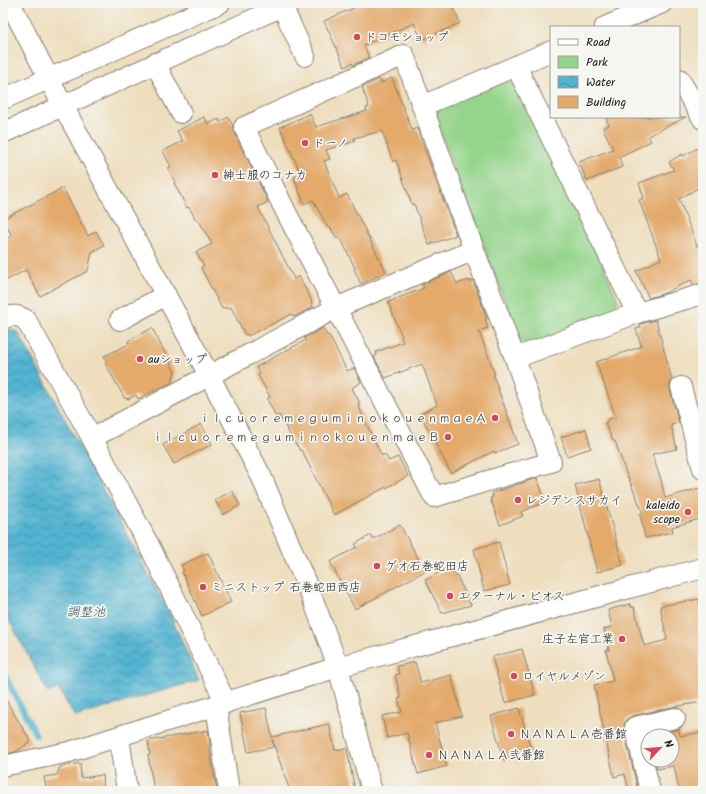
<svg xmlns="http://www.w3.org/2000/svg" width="706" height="794" font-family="Kalam,'Klee One',sans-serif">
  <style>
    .green { fill: #94d48b; stroke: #587854 }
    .water { fill: url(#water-waves); stroke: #376876 }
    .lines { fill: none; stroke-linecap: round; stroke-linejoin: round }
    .stream { stroke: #52b4d1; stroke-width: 6 }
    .building { fill: #e3aa6c }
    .minor-casing { stroke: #857d6d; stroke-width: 22 }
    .minor { stroke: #fff; stroke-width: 20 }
    .poi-dot { fill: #d1495b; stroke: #f6f6f2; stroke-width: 1.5 }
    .labels { text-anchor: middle; stroke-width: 3.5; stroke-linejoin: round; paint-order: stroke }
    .poi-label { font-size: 12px; fill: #1c1c1c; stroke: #f6f6f2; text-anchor: start }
    .water-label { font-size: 13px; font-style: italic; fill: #325964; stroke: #f6f6f2 }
  </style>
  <defs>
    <pattern id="water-waves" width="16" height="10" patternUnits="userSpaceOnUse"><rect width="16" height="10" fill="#52b4d1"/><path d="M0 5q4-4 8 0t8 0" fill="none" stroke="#4392a9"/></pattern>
  </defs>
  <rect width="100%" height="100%" fill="#f6f6f2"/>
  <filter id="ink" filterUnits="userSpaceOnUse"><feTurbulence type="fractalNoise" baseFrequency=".025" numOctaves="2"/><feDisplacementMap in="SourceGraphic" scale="8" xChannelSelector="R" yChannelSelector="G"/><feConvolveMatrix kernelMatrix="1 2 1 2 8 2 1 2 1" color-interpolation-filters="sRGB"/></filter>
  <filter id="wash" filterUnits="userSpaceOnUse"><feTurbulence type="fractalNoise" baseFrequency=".012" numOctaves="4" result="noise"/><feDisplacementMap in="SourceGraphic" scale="16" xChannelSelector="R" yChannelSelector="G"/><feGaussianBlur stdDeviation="0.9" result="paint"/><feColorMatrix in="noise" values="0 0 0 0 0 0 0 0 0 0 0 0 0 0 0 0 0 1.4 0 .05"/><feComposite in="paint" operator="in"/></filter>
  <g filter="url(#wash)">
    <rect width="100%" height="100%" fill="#eedebe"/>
    <polygon class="green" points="499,79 515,84 601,261 618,301 611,317 533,345 520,341 435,117 439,107"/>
    <polygon class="water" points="8,329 18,332 170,614 199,680 75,717 58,688 48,693 3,609 3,332"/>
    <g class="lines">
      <polyline class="stream" points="3,672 36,735"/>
    </g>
    <g id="blocks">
      <g class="building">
        <polygon points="365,3 451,3 460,23 422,40 414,23 364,45 369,58 353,65 352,63 345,67 324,21"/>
        <polygon points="392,78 412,130 417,128 456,235 429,245 414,204 412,205 396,160 393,162 382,131 354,138 355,141 326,150 330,159 324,161 339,198 347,194 386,272 361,284 354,269 355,268 340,237 337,239 330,227 328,228 313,200 304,204 294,177 301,174 280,127 310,114 316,127 367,111 366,108 369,107 362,87 379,79 381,83"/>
        <polygon points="204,117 208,124 219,119 220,122 228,117 233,126 234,132 268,202 258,207 294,279 299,276 312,302 311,302 313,307 294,317 292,314 248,336 247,334 245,335 231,307 227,309 226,307 222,309 201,268 204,266 196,252 212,244 198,219 196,220 189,207 187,208 174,183 175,182 168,168 171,167 163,151 183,141 177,131"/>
        <polygon points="605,117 686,117 648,136 651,141 619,157 622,167 587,181 579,162 613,149 603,128 609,125"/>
        <polygon points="703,145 703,185 679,199 697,246 703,243 703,283 694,285 691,280 665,293 649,298 636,271 661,259 639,200 644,198 639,183 674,170 669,162 682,154 683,156"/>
        <polygon points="63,188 88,236 96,231 104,245 92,252 88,271 40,296 26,270 3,282 3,240 12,236 3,219"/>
        <polygon points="451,272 457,284 469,280 469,282 473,280 487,318 485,319 488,328 479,331 495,375 493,375 518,444 495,453 494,451 451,473 420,414 437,405 422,364 385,378 374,357 377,355 376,352 403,342 401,337 402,337 388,302 424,288 422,284"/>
        <polygon points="656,320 672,380 670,384 670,390 679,423 671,425 677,449 652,454 661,480 665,498 700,488 703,501 703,518 672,527 673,532 645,538 640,514 643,513 625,470 615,441 613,441 605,423 608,422 608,419 616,417 596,362 640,347 641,345 636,329 641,327 640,324"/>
        <polygon points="152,328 175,372 172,382 138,399 136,395 128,399 127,398 125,399 105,363 107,362 104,356 129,344 128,341"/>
        <polygon points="323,328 327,336 329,335 347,371 354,368 361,382 352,388 360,403 358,404 364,419 382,456 385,454 389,461 398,457 408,476 386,488 386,487 334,515 303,453 301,450 300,451 297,445 296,445 279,415 276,417 267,399 270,397 258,375 260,374 256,367 306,340 304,338"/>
        <polygon points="201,424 212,444 174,464 163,445"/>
        <polygon points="586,429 591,448 567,456 561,437"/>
        <polygon points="537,478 546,502 521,512 523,516 500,525 490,498 493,497 492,493"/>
        <polygon points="599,479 623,565 597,572 575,485"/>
        <polygon points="232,491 240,505 223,515 215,500"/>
        <polygon points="400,525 425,571 355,609 330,562 357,547 355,544 371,535 373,539"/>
        <polygon points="499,542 510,585 484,591 474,549"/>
        <polygon points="208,553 231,602 202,616 182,572 184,571 181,565"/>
        <polygon points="452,566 471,605 442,613 425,580"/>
        <polygon points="699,599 703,617 703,702 672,707 632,716 627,719 624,724 624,730 638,791 629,791 625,774 614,777 594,685 613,681 606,650 609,650 604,629 612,627 608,610 630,604 631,607 634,607 644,646 667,640 660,606"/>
        <polygon points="522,649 535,695 505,703 492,657"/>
        <polygon points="415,662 421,683 451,675 462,716 435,723 447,766 418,774 407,733 387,738 382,716 402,712 398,699 401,698 395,675 399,674 397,666"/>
        <polygon points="3,695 31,742 15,752 6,754 3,748"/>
        <polygon points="266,708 272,737 329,724 335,750 347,748 355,791 290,791 272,739 274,747 248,752 240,713"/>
        <polygon points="519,708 532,753 504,761 491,716"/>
        <polygon points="679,729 680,736 703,732 703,791 679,791 674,766 657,769 655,760 672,760 672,736 649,736"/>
        <polygon points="208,730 210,745 209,745 217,791 154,791 148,755 150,755 148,741"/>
        <polygon points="80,763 81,778 103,775 104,791 47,791 44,777 57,775 60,767"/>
      </g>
    </g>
  </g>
  <g filter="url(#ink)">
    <use href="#blocks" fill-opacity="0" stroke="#857d6d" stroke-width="1"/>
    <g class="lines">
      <g class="minor-casing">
        <g id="minor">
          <polyline points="10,3 63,106 209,375 262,478 315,605 338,667 372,791"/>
          <polyline points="282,6 305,56"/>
          <polyline points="605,27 662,3"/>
          <polygon points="404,55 474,250 515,358 551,462 434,497 287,214 244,127"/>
          <polyline points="155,63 181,113"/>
          <polyline points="516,66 637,313"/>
          <polyline points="679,79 703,119"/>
          <polyline points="3,99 220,3"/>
          <polyline points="422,106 551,51"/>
          <polyline points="3,133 289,3"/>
          <path d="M3,319C12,314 18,315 26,320L92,438L151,549L226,703"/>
          <polyline points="120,320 166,295"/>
          <polyline points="515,358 637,313 703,294"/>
          <polyline points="681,387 703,469"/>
          <polyline points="92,438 336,308 474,250"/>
          <polyline points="216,706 229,791"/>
          <polyline points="119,737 127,791"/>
          <polyline points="3,766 69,752 338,667 703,568"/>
          <polyline points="650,791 635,727 675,718"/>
        </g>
      </g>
      <use href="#minor" class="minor"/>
    </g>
  </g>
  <g class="poi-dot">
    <circle cx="357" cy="37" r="4"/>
    <circle cx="305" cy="143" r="4"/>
    <circle cx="215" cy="175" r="4"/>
    <circle cx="140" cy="359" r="4"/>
    <circle cx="495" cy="418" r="4"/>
    <circle cx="448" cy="437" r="4"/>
    <circle cx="518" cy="500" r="4"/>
    <circle cx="688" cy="512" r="4"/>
    <circle cx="377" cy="566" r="4"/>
    <circle cx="203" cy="587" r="4"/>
    <circle cx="450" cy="596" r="4"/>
    <circle cx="622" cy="639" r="4"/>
    <circle cx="514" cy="676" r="4"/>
    <circle cx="511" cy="734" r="4"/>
    <circle cx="429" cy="755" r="4"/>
  </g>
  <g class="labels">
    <g class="poi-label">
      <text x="365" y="41">ドコモショップ</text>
      <text x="313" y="147">ドーノ</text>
      <text x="223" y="179">紳士服のコナカ</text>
      <text x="148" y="363">auショップ</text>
      <text x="487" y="422" text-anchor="end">ｉｌｃｕｏｒｅｍｅｇｕｍｉｎｏｋｏｕｅｎｍａｅＡ</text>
      <text x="440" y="441" text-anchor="end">ｉｌｃｕｏｒｅｍｅｇｕｍｉｎｏｋｏｕｅｎｍａｅＢ</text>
      <text x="526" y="504">レジデンスサカイ</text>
      <text x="680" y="509" text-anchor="end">kaleido<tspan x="680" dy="14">scope</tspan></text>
      <text x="385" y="570">ゲオ石巻蛇田店</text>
      <text x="211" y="591">ミニストップ 石巻蛇田西店</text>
      <text x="458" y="600">エターナル・ビオス</text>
      <text x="614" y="643" text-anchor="end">庄子左官工業</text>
      <text x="522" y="680">ロイヤルメゾン</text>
      <text x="519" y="738">ＮＡＮＡＬＡ壱番館</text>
      <text x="437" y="759">ＮＡＮＡＬＡ弐番館</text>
    </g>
    <g class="water-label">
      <text x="86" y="616">調整池</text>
    </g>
  </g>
  <rect width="706" height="794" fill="none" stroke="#f6f6f2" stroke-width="16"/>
  <rect x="550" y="26" width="130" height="92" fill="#f6f6f2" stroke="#9f9f9c"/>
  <rect x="558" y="39" width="20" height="6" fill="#ffffff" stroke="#9f9f9c"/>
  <text x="586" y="46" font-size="12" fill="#1c1c1c">Road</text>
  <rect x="558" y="56" width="20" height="12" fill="#94d48b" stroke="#9f9f9c"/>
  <text x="586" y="66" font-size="12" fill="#1c1c1c">Park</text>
  <rect x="558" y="76" width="20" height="12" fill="url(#water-waves)" stroke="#9f9f9c"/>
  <text x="586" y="86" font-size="12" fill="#1c1c1c">Water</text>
  <rect x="558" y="96" width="20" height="12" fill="#e3aa6c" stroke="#9f9f9c"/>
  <text x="586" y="106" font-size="12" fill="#1c1c1c">Building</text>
  <g transform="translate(660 748) rotate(64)"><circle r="19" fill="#f6f6f2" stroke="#9f9f9c"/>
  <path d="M0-3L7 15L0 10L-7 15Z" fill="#d1495b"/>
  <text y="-6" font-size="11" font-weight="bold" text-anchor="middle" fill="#1c1c1c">N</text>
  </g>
</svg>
